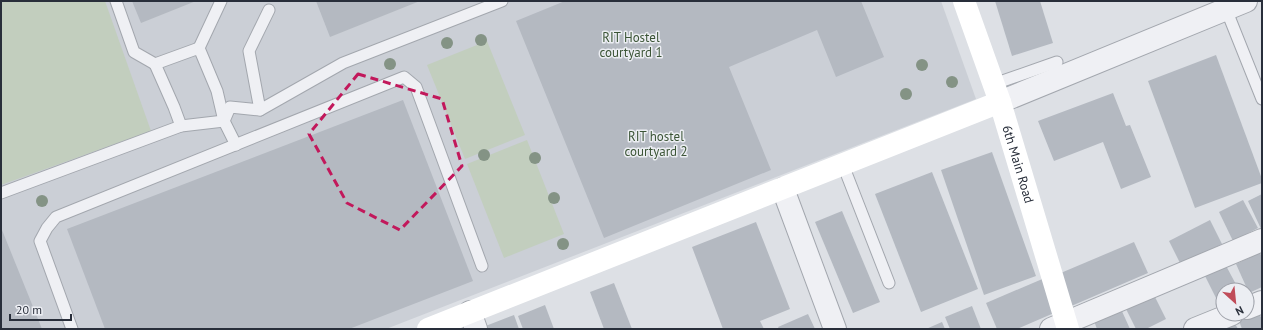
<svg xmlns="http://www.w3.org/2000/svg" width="1263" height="330" font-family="'PT Sans',sans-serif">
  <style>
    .built { fill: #cbcfd6 }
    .green { fill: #c2cebe }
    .building { fill: #b4b9c1 }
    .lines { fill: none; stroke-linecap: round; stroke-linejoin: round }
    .lane-casing { stroke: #a3a7ae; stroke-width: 13 }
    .street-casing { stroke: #a3a7ae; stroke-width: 24 }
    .lane { stroke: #eff0f4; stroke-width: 11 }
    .street { stroke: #eff0f4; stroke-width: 22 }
    .secondary { stroke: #fff; stroke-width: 22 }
    .tree { fill: #849385 }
    .marked { fill: none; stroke: #c2185b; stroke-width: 3; stroke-dasharray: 8 5; stroke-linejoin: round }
    .labels { text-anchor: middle; stroke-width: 3; stroke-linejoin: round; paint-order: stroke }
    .park-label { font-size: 13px; fill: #3b5436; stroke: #eceef3 }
    .street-label { font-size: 13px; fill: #282e3a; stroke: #eceef3 }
  </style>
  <rect width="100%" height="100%" fill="#dde0e5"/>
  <polygon class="built" points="1,1 941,1 976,99 386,329 1,329"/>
  <g class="green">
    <polygon points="1,1 105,1 151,131 1,185"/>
    <polygon points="487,41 525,135 465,159 427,65"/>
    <polygon points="527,140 564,234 504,258 467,164"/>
  </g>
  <g class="building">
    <polygon points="132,1 196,1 141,23"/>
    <polygon points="316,1 420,1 330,37"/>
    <polygon points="565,1 861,1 884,57 836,77 817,30 729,67 771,170 604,238 516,21"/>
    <polygon points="995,1 1040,1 1053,43 1012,56"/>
    <polygon points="1216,55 1262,179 1262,183 1195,208 1148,81"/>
    <polygon points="1113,93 1126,126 1130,125 1151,177 1121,189 1103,142 1054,161 1038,121"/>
    <polygon points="403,100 473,281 349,329 105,329 67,229"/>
    <polygon points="992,152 1036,276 984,295 941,170"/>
    <polygon points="932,172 978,289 921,312 875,194"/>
    <polygon points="1262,194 1262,231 1248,201"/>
    <polygon points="1243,200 1258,228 1233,241 1219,212"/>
    <polygon points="842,211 880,302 853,313 815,222"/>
    <polygon points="1210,220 1222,244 1181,265 1169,241"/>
    <polygon points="756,222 790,309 760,321 764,329 723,329 692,247"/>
    <polygon points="2,230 42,329 1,329 1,231"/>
    <polygon points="1134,242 1148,273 1069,307 1056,275"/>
    <polygon points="1260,253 1262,257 1262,287 1249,293 1236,264"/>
    <polygon points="1224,262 1239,290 1223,290 1223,304 1220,306 1203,272"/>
    <polygon points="1047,277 1061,310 1017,329 997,329 986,303"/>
    <polygon points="614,283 632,329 604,329 590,292"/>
    <polygon points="1152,291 1166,319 1146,329 1136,329 1124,305"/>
    <polygon points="545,305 554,329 523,329 518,316"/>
    <polygon points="972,306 981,329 950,329 945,317"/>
    <polygon points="1121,309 1130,329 1097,329 1094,321"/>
    <polygon points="1258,312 1262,319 1262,329 1242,329 1239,321"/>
    <polygon points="808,314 815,329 779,329 778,327"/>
    <polygon points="514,315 519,329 484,329 483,327"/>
    <polygon points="1233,320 1238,329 1214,329"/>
    <polygon points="942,322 945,329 926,329"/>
  </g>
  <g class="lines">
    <g class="lane-casing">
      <g id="lane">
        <polyline points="116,1 134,52 155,64"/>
        <polyline points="1226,9 1262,99"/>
        <polyline points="199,48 221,1"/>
        <polyline points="994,84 1057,62"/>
        <polyline points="260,110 249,51 269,10"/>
        <polyline points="181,126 174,107 155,64 199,48 217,91 224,121 236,145"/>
        <polyline points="843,165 889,283"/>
        <polyline points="1,193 181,126 224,121 230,107 260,110 343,63 502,1"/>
        <polyline points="72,329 40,241 47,228 56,217 404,77 416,87 482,266"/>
      </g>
    </g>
    <g class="street-casing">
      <g id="street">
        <polyline points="1000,102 1246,1"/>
        <polyline points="783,189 835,329"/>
        <polyline points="1247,308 1262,302"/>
        <polyline points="470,312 476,329"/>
        <polyline points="1051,329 1262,240"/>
        <polyline points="1195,329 1232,314"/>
      </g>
    </g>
    <use href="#lane" class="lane"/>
    <use href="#street" class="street"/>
    <g class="secondary">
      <path id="s1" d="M964,1L1000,102L1068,329"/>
      <polyline points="428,329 1000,102"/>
    </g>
  </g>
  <g class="tree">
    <circle cx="481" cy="40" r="6"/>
    <circle cx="447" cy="43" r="6"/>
    <circle cx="390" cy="64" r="6"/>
    <circle cx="922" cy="65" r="6"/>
    <circle cx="952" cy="82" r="6"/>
    <circle cx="906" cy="94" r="6"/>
    <circle cx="484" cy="155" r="6"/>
    <circle cx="535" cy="158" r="6"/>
    <circle cx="554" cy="198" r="6"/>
    <circle cx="42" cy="201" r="6"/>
    <circle cx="563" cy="244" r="6"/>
  </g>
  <path class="marked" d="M358,74L442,99L462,166L400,230L347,203L309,134Z"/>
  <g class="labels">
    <g class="park-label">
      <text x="631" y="42">RIT Hostel<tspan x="631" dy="15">courtyard 1</tspan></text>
      <text x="656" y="141">RIT hostel<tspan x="656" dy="15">courtyard 2</tspan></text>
    </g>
    <g class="street-label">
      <text dy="5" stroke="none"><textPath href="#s1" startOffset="172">6th Main Road</textPath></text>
    </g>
  </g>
  <rect width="1263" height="330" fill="none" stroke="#282e3a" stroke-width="4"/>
  <g transform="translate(1235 302) rotate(153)"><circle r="19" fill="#eceef3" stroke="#9ea1a9"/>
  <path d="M0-3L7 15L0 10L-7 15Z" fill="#c04c59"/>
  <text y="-6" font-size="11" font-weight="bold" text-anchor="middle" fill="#282e3a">N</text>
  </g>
  <path d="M10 314v6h61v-6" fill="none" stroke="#282e3a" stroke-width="2"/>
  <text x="16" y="314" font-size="12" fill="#282e3a" stroke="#eceef3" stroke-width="3" paint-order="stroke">20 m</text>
</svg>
